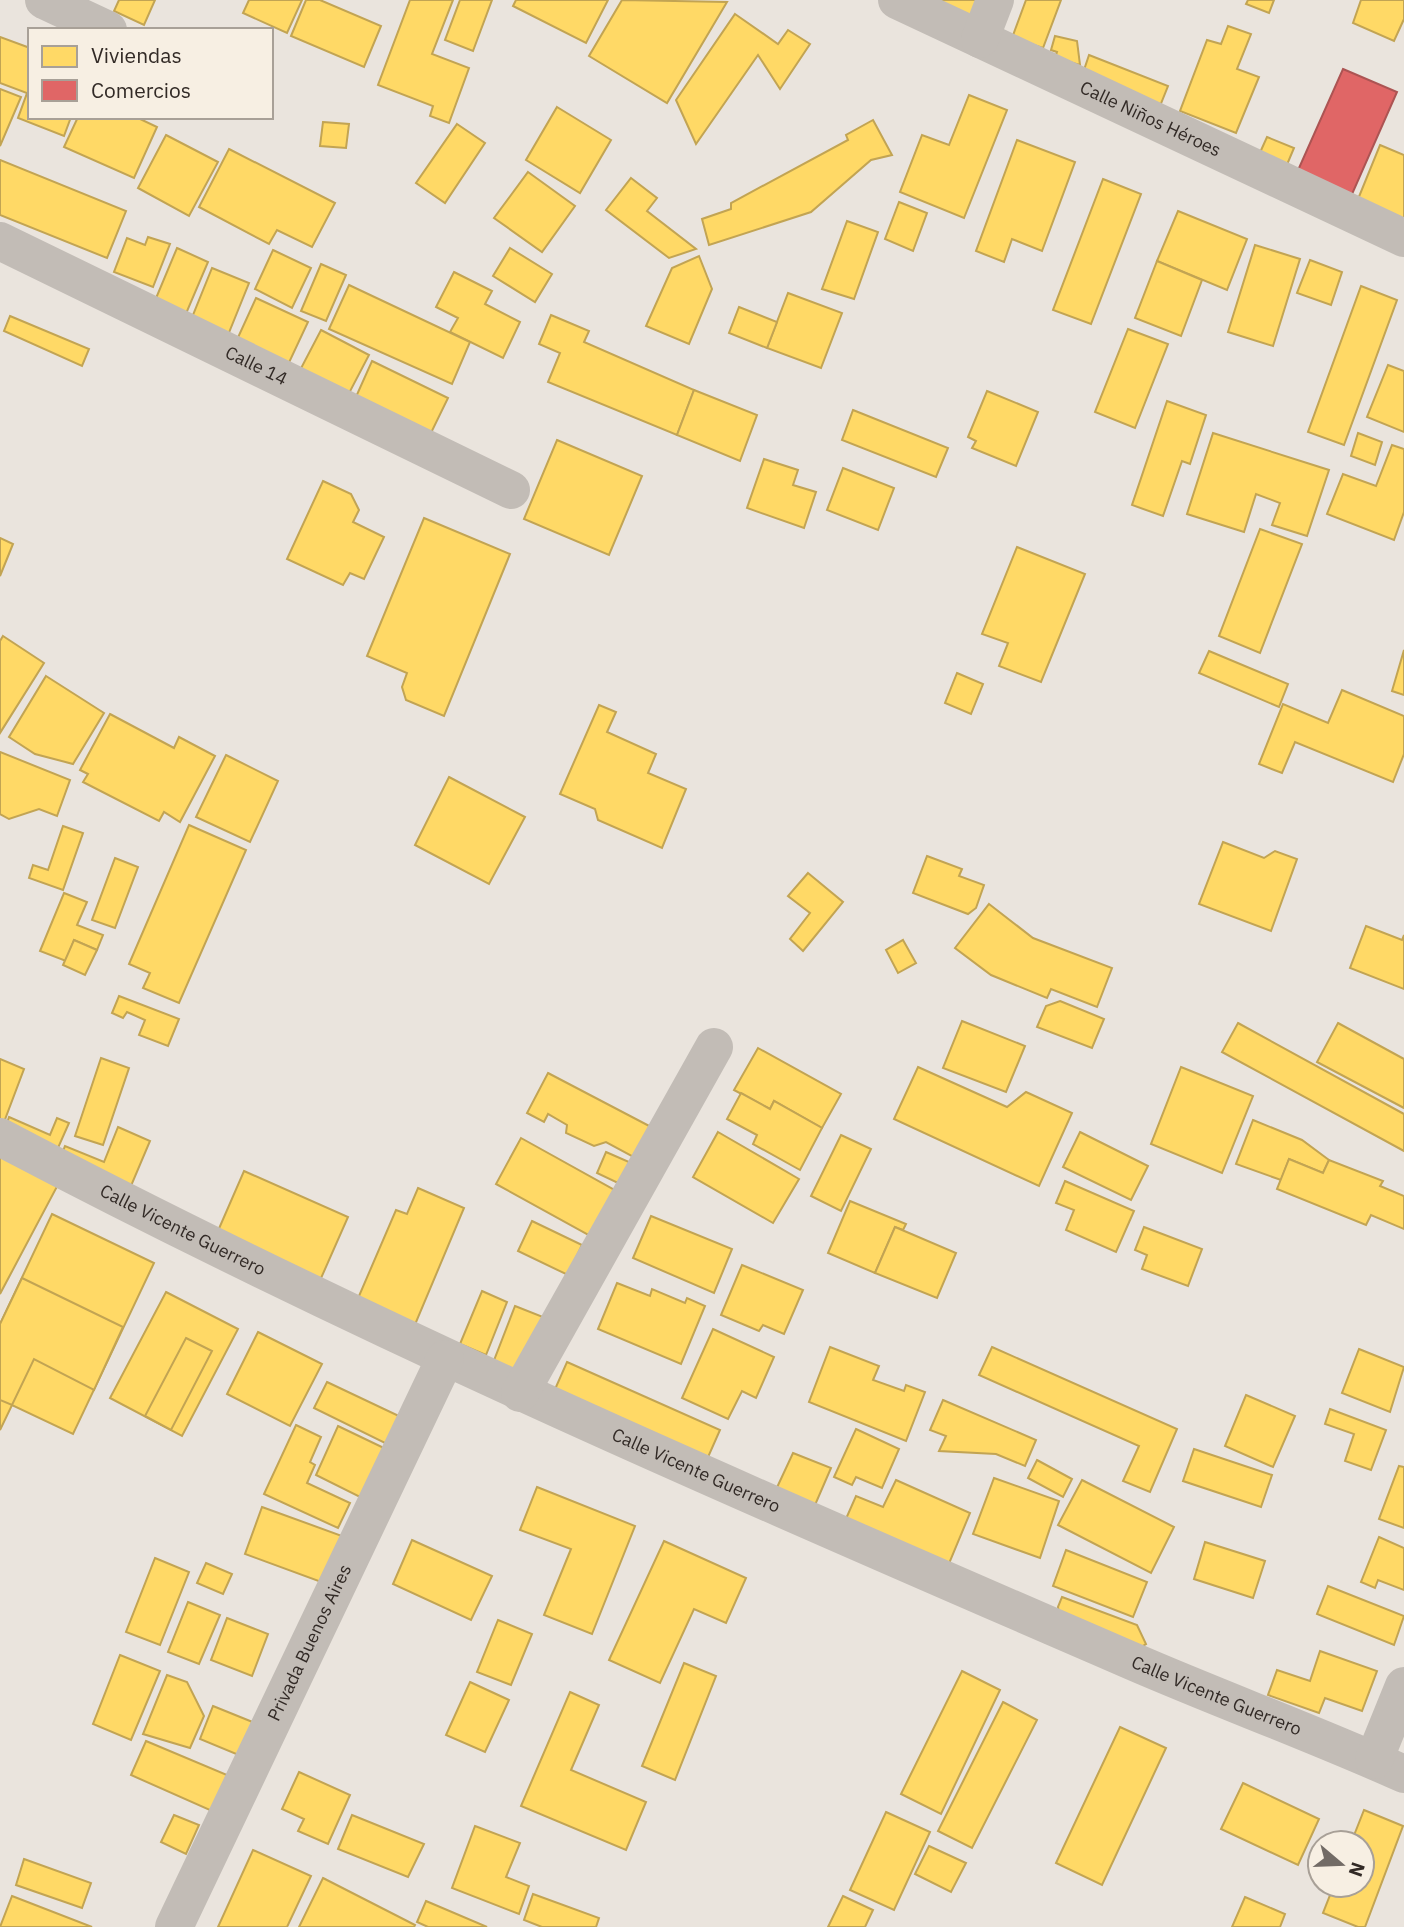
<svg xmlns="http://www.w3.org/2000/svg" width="1404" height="1927" font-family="'IBM Plex Sans',sans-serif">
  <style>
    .homes { fill: #ffd966; stroke: #c2a453; stroke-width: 2 }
    .shops { fill: #e06666; stroke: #ac5453; stroke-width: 2 }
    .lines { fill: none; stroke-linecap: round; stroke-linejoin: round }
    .minor { stroke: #c2bcb6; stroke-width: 38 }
    .labels { text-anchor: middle; stroke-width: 7; stroke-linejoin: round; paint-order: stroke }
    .street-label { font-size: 18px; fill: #322a26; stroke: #f7efe3 }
  </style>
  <rect width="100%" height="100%" fill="#eae4dd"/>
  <g class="homes">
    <polygon points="119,0 155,0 144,25 114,11"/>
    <polygon points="249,0 302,0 287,33 243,13"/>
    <polygon points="306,0 320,0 381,26 364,67 291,36"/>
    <polygon points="410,0 453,0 432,54 469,68 449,123 430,116 433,106 378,85"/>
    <polygon points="460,0 492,0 473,51 445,40"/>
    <polygon points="516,0 608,0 586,43 513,6"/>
    <polygon points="622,0 727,2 667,103 589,56"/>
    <polygon points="922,0 985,0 977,23"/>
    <polygon points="1026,0 1061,0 1043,48 1012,38"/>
    <polygon points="1248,0 1274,0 1269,13 1246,4"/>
    <polygon points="1361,0 1404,0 1404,19 1394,41 1353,23"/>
    <polygon points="735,14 778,44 788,30 810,44 780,89 758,55 696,144 676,100"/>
    <polygon points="1228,26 1251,34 1237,69 1259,77 1236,133 1180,111 1207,40 1221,44"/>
    <polygon points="1055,36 1077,41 1080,65 1055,58 1057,52 1051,50"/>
    <polygon points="0,37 30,48 30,117 71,117 64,136 18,118 27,93 0,83"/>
    <polygon points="1089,55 1168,86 1160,106 1082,76"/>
    <polygon points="0,89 21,97 0,146"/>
    <polygon points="969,95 1007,110 964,218 900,192 922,135 949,145"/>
    <polygon points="557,107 611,140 580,193 526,160"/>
    <polygon points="78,117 136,117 157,127 134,178 64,147"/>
    <polygon points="873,120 892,155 871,160 811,212 709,245 702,219 731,209 731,203 848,140 846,135"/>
    <polygon points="323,122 349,124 346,148 320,146"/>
    <polygon points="457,124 485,143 445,203 416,183"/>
    <polygon points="166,135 218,162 189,216 138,188"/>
    <polygon points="1267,137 1294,148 1286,167 1258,157"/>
    <polygon points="1017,140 1075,162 1042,251 1012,239 1004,262 976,251"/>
    <polygon points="1380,145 1404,155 1404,224 1356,204"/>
    <polygon points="229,149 335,203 312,247 277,230 269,244 199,207"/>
    <polygon points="0,160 126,211 107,258 0,215"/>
    <polygon points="528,172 575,206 542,252 494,218"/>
    <polygon points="631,178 657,198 647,211 696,249 669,258 606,210"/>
    <polygon points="1103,179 1141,194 1091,324 1053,310"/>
    <polygon points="899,202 927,213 913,251 885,239"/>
    <polygon points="1178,211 1247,239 1227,290 1157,261"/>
    <polygon points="847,221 878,232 854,299 822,289"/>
    <polygon points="148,237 170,244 153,287 114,272 127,238 145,245"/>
    <polygon points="1255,245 1300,259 1273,346 1228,332"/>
    <polygon points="177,248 208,262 185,316 154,303"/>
    <polygon points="510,248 552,274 535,302 493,276"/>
    <polygon points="273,250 311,268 292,308 255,289"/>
    <polygon points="699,256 712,289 689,344 646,326 672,268"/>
    <polygon points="1310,260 1342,272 1331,305 1297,293"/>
    <polygon points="1157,261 1202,280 1181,336 1135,318"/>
    <polygon points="321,264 346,275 326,321 301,311"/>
    <polygon points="212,268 249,283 228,335 191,320"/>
    <polygon points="454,272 492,291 485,304 520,322 503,358 450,332 458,318 436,307"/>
    <polygon points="349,285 470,342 452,384 329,329"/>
    <polygon points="1361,286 1397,300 1344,445 1308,432"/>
    <polygon points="788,293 842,313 821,368 767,348"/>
    <polygon points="256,298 308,322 286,369 235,344"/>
    <polygon points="739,307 777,322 767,348 729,333"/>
    <polygon points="551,315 589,331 584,342 694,390 677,435 548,382 560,353 539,344"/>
    <polygon points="10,316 89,349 82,366 4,331"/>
    <polygon points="1128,329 1168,344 1135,428 1095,412"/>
    <polygon points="321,330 369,355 346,399 298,374"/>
    <polygon points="372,361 448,398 430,435 355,399"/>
    <polygon points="1388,365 1404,371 1404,432 1367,417"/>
    <polygon points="694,390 757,415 740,461 677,435"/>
    <polygon points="987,391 1038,412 1016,466 972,448 976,441 968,437"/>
    <polygon points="1167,401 1206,415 1190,464 1182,461 1163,516 1132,505"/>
    <polygon points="853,410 948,448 936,477 842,440"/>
    <polygon points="1213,433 1329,470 1307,536 1272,525 1280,503 1256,494 1244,532 1187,514"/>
    <polygon points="1358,433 1382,442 1375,465 1351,456"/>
    <polygon points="557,440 642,476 609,555 524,519"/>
    <polygon points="1392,445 1404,449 1404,512 1394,540 1327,514 1343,474 1376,486"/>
    <polygon points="764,459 798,470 793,485 816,492 804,528 747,508"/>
    <polygon points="843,468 894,488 878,530 827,510"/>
    <polygon points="323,481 351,494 359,510 353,522 384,537 364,579 350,573 343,585 287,559"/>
    <polygon points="424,518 510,554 444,716 406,700 402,687 407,673 367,656"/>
    <polygon points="1260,529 1302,544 1260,653 1219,636"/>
    <polygon points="0,538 13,544 0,576"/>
    <polygon points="1017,547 1085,574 1041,682 999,666 1008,643 982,634"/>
    <polygon points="3,636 44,663 0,733 0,641"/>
    <polygon points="1404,650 1404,695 1392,691"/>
    <polygon points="1209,651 1288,684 1279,707 1199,673"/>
    <polygon points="957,673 983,684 971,714 945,703"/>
    <polygon points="46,676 104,713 73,764 35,754 9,737"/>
    <polygon points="1342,690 1404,716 1404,754 1393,782 1295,742 1282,773 1259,764 1283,704 1328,723"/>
    <polygon points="599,705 616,712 607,732 656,754 648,773 686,789 662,848 598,820 595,809 560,794"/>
    <polygon points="110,714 174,748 179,737 215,756 180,822 164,812 159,821 83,782 88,774 80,770"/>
    <polygon points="0,752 70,780 57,816 39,809 9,819 0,814"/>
    <polygon points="226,755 278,781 250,842 196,817"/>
    <polygon points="449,777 525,817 489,884 415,845"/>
    <polygon points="189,825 246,850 179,1003 143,988 150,973 129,964"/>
    <polygon points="63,826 83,833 63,890 29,878 33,865 48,870"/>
    <polygon points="1223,842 1264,858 1275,851 1297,859 1271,931 1199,904"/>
    <polygon points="927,856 962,869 959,876 984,885 976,908 968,914 913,893"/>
    <polygon points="115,858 138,867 115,928 92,920"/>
    <polygon points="808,873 843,902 803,951 790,939 810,913 788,896"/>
    <polygon points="64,893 87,902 77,925 103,935 97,950 74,940 66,961 40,951"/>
    <polygon points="989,904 1033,938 1112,968 1097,1007 1051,989 1047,998 991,975 955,948"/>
    <polygon points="1366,926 1402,940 1404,935 1404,989 1350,968"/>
    <polygon points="74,940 97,950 85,975 63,965"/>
    <polygon points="903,940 916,963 898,973 886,950"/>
    <polygon points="119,996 179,1019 168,1046 139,1035 145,1020 127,1012 123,1018 112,1013"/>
    <polygon points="1060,1001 1104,1019 1092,1048 1037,1027 1046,1006"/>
    <polygon points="962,1021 1025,1046 1006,1092 943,1068"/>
    <polygon points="1238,1023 1404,1114 1404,1151 1222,1052"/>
    <polygon points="1338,1023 1404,1059 1404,1108 1317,1062"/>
    <polygon points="758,1048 841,1094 822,1128 774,1101 770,1109 734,1090"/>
    <polygon points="101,1058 129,1068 103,1145 75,1136"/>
    <polygon points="0,1059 24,1069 4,1122 0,1121"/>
    <polygon points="918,1067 1007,1107 1026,1092 1072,1113 1039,1186 894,1119"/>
    <polygon points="1181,1067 1253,1096 1222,1173 1151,1144"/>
    <polygon points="548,1073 655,1129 639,1160 606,1142 594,1146 566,1133 567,1125 548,1114 544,1122 527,1113"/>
    <polygon points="741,1093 770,1109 774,1101 822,1128 800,1170 753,1144 757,1135 727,1119"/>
    <polygon points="9,1117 50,1135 57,1118 69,1123 54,1157 3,1135"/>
    <polygon points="1253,1120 1302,1140 1329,1160 1323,1173 1289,1159 1281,1180 1236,1164"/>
    <polygon points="118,1127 150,1141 128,1193 58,1163 65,1146 104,1162"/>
    <polygon points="718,1132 799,1179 773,1223 693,1177"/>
    <polygon points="1080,1132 1148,1166 1131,1200 1063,1167"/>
    <polygon points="841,1135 871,1149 841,1211 811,1196"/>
    <polygon points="521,1138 618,1192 592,1237 496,1184"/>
    <polygon points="0,1147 61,1179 0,1294"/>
    <polygon points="606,1152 629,1162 620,1184 597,1173"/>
    <polygon points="1289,1159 1323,1173 1329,1160 1383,1181 1380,1186 1404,1196 1404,1229 1371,1215 1366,1225 1277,1189"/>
    <polygon points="244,1171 348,1217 318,1285 214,1240"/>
    <polygon points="1065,1181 1134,1211 1116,1252 1066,1230 1074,1210 1056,1203"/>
    <polygon points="418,1188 464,1208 414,1327 356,1303 396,1210 407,1214"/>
    <polygon points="850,1201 906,1224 903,1230 895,1227 875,1273 828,1253"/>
    <polygon points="52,1214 154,1263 73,1434 12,1405 0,1430 0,1324"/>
    <polygon points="651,1216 732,1249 714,1293 633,1258"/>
    <polygon points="532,1221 582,1245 568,1275 518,1251"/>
    <polygon points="895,1227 956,1253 937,1298 875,1273"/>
    <polygon points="1144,1227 1202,1249 1188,1286 1142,1269 1147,1255 1135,1250"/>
    <polygon points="742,1265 803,1290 784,1334 763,1325 759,1331 721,1315"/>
    <polygon points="22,1278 123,1327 94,1390 34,1359 12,1405 0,1400 0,1324"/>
    <polygon points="617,1283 650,1296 652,1289 685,1303 687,1298 705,1306 681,1364 598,1329"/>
    <polygon points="482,1291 507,1302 486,1355 460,1344"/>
    <polygon points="166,1292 238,1329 182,1436 110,1398"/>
    <polygon points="515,1306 543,1317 522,1374 493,1363"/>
    <polygon points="713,1329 774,1357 756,1398 742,1391 728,1419 682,1398"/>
    <polygon points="258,1332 322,1364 290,1426 227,1394"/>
    <polygon points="186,1338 212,1351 171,1430 145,1416"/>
    <polygon points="830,1347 879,1366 873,1380 904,1391 906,1385 925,1392 906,1441 809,1402"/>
    <polygon points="992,1347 1177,1429 1150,1492 1123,1481 1139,1446 979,1375"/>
    <polygon points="1359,1349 1404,1367 1390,1412 1342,1393"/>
    <polygon points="567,1362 720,1430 705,1464 552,1396"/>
    <polygon points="327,1382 401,1417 389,1445 314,1408"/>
    <polygon points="1246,1395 1295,1416 1273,1467 1225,1446"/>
    <polygon points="943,1400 1036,1440 1025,1466 996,1454 939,1451 946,1436 930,1430"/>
    <polygon points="1330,1409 1386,1430 1371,1470 1345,1461 1354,1434 1325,1424"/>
    <polygon points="296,1425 321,1437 310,1462 315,1465 307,1483 350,1503 338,1528 264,1494"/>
    <polygon points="338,1426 386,1449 362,1498 316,1475"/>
    <polygon points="856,1429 899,1449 882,1488 856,1477 852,1485 834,1477"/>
    <polygon points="1194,1449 1272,1475 1261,1507 1183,1481"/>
    <polygon points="793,1453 831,1468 812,1512 773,1496"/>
    <polygon points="1037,1460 1072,1479 1063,1497 1028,1478"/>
    <polygon points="1399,1466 1404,1467 1404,1528 1379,1519"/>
    <polygon points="994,1478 1059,1501 1040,1558 973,1534"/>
    <polygon points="896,1480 970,1513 948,1566 845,1521 856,1496 883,1507"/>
    <polygon points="1082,1480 1174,1527 1151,1573 1058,1525"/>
    <polygon points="537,1487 635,1526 592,1634 544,1615 571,1549 520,1530"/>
    <polygon points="262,1507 342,1536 324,1583 245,1554"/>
    <polygon points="1379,1537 1404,1548 1404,1590 1378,1580 1375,1588 1361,1582"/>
    <polygon points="412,1540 492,1576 471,1620 393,1584"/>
    <polygon points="664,1541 746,1578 726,1623 694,1609 660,1683 609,1660"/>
    <polygon points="1205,1542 1265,1561 1253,1598 1194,1579"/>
    <polygon points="1066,1550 1147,1582 1133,1617 1053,1586"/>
    <polygon points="155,1558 189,1572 160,1645 126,1632"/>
    <polygon points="206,1563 232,1574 223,1594 197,1583"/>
    <polygon points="1328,1586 1404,1616 1394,1645 1317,1614"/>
    <polygon points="1062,1597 1137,1625 1146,1644 1131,1653 1060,1622 1058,1607"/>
    <polygon points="188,1602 220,1615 199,1664 168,1652"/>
    <polygon points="227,1618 268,1634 252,1676 211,1660"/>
    <polygon points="498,1620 532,1634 511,1685 477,1672"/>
    <polygon points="1320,1651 1377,1671 1362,1711 1325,1698 1319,1713 1268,1695 1277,1670 1310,1681"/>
    <polygon points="120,1655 160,1671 131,1740 93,1724"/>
    <polygon points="684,1663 716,1676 675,1780 642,1766"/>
    <polygon points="962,1671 1000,1690 941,1814 901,1794"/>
    <polygon points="167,1675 187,1682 204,1716 190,1748 143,1734"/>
    <polygon points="470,1682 509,1700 485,1752 446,1735"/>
    <polygon points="570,1692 599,1705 571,1770 646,1802 626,1850 521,1806"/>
    <polygon points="1003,1702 1037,1720 972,1848 938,1831"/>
    <polygon points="213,1706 255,1723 241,1756 200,1739"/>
    <polygon points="1120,1727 1166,1748 1102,1885 1056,1863"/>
    <polygon points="146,1741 227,1775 212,1811 131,1775"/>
    <polygon points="299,1772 350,1795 328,1844 298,1831 304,1819 282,1809"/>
    <polygon points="1243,1783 1319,1819 1298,1865 1221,1829"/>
    <polygon points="1364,1810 1403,1826 1365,1927 1358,1927 1323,1913 1334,1885 1362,1885 1362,1843 1351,1843"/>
    <polygon points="886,1812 930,1832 894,1910 850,1890"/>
    <polygon points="174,1815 199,1825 186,1854 161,1842"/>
    <polygon points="352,1815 424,1844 408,1877 338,1849"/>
    <polygon points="475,1826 520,1843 506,1877 529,1886 519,1914 452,1888"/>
    <polygon points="929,1846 966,1863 951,1892 915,1874"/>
    <polygon points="253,1850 311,1876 287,1927 218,1927"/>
    <polygon points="24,1859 91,1883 82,1908 16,1885"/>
    <polygon points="323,1878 415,1925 414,1927 299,1927"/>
    <polygon points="533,1894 599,1918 596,1927 542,1927 524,1920"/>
    <polygon points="12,1896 92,1927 0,1927"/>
    <polygon points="843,1896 873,1910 865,1927 828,1927"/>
    <polygon points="1245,1897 1285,1914 1280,1927 1232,1927"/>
    <polygon points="426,1901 487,1927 428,1927 417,1922"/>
  </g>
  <polygon class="shops" points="1343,69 1397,92 1349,201 1295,177"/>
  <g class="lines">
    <g class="minor">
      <polyline points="44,0 108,30"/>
      <path id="s1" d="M897,0L1404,238"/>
      <polyline points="980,39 995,0"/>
      <path id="s2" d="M0,241L511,490"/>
      <path id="s3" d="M0,1137C368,1331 750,1496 1132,1661C1222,1700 1315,1734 1404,1774"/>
      <polyline points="520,1393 714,1047"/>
      <polyline points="1374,1760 1404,1686"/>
      <path id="s4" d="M174,1927L445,1359"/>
    </g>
  </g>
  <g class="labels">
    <g class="street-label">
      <text dy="6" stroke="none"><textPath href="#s1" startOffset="280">Calle Niños Héroes</textPath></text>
      <text dy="6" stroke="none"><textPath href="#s2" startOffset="285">Calle 14</textPath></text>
      <text dy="6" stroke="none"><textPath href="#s3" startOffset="205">Calle Vicente Guerrero</textPath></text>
      <text dy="6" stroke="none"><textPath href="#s3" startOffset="772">Calle Vicente Guerrero</textPath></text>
      <text dy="6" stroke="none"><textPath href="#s4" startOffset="315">Privada Buenos Aires</textPath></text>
      <text dy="6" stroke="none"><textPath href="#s3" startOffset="1339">Calle Vicente Guerrero</textPath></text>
    </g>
  </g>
  <rect x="28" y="28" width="245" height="91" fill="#f7efe3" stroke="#a8a097" stroke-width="2"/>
  <rect x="42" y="46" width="35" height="21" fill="#ffd966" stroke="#a8a097" stroke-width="2"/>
  <text x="91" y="63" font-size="21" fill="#322a26">Viviendas</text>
  <rect x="42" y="80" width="35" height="21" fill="#e06666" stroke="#a8a097" stroke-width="2"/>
  <text x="91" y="98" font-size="21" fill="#322a26">Comercios</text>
  <g transform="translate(1341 1864) rotate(109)"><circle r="33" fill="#f7efe3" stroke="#a8a097" stroke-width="2"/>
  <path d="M0-5L12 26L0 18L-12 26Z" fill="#726b66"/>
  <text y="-10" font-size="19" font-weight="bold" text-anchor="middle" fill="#322a26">N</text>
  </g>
</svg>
